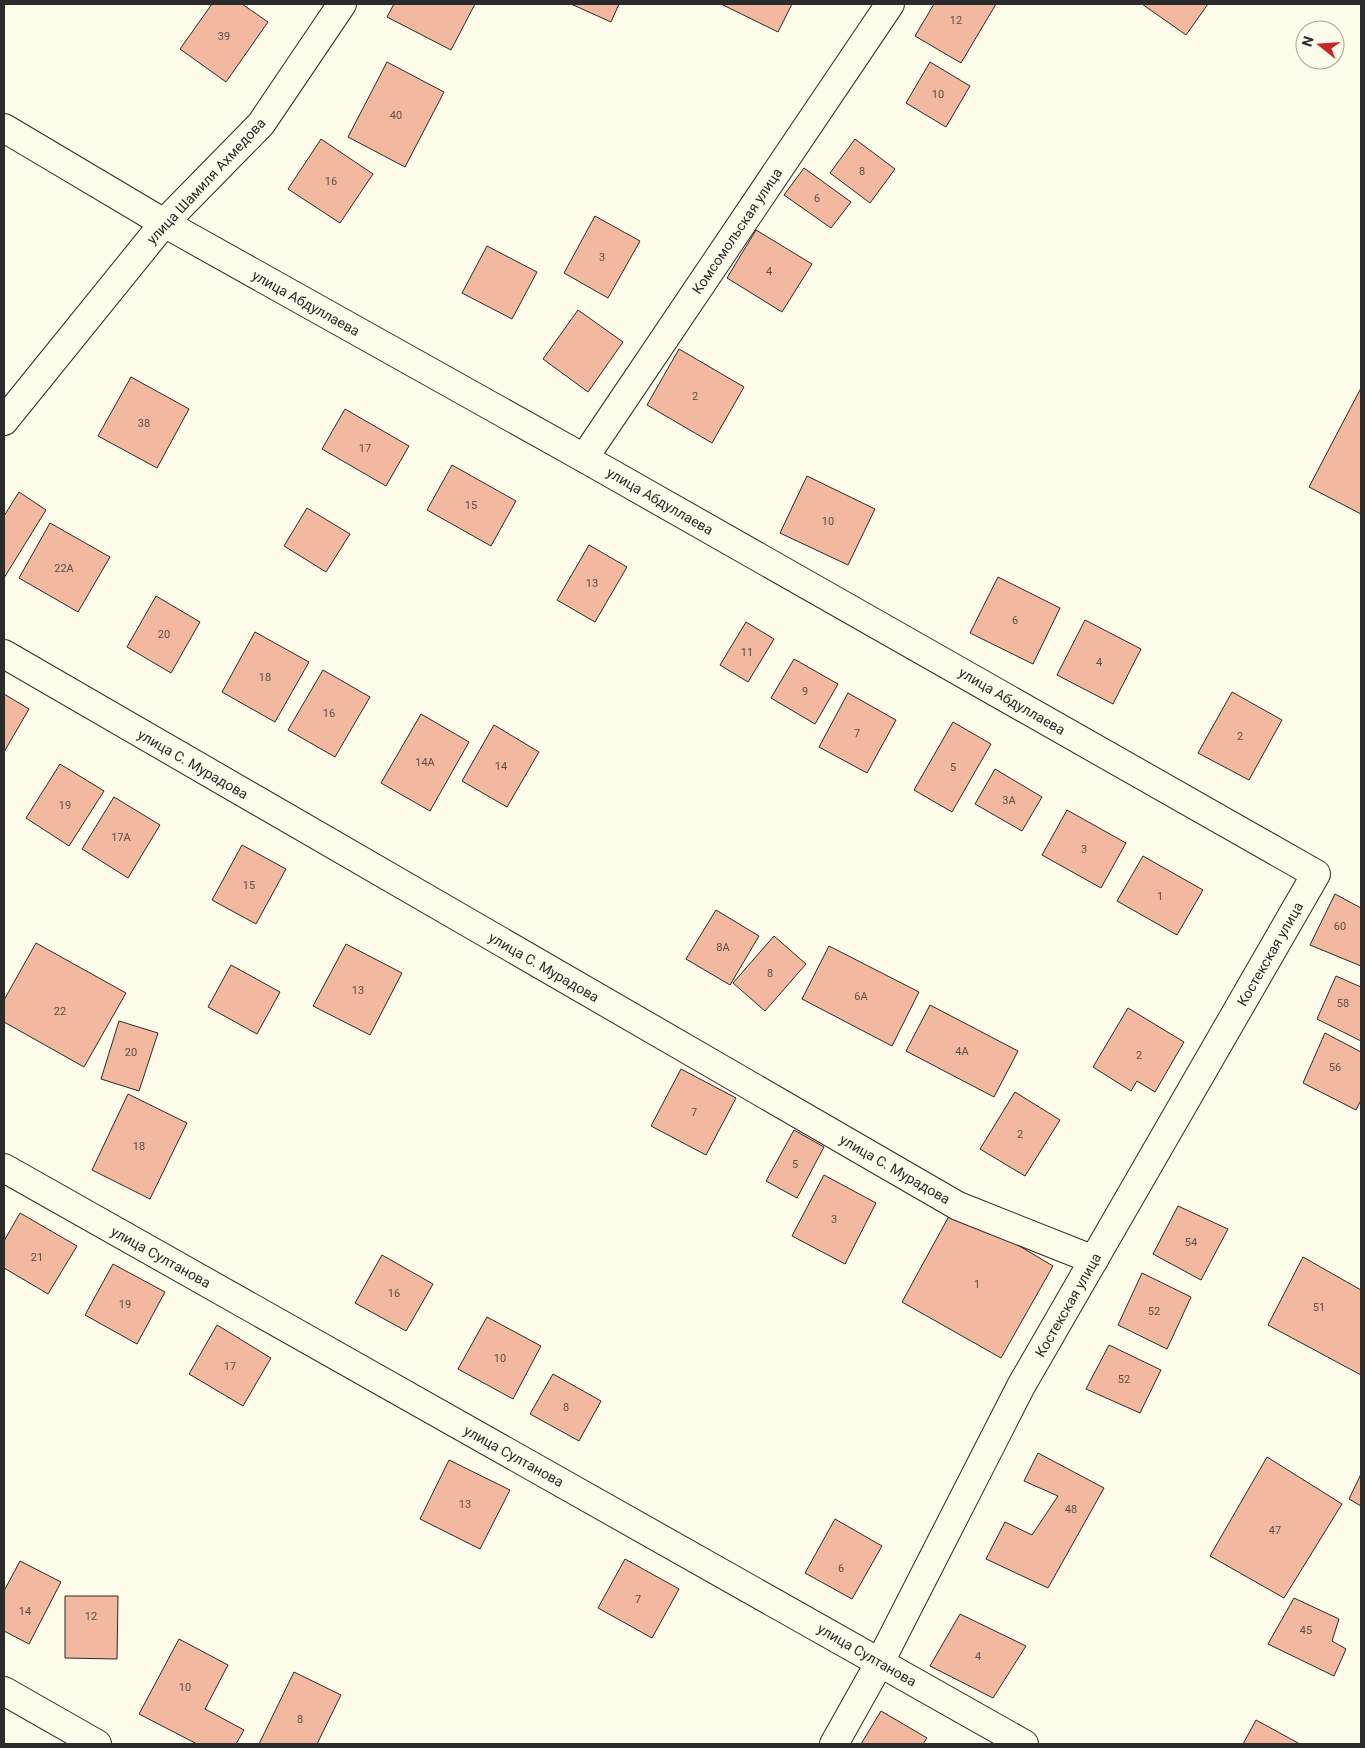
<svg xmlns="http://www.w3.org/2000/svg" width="1365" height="1748" font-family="Roboto,sans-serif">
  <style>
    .building { fill: #f2b8a0; stroke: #2b2b2b }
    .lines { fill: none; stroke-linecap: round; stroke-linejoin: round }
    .minor-casing { stroke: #2b2b2b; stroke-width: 30 }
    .minor { stroke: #fdfbea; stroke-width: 28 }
    .labels { text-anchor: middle; stroke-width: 4; stroke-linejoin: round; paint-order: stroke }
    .number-label { font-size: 11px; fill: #5d4e48 }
    .street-label { font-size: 14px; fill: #2b2b2b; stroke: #fdfbea }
  </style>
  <rect width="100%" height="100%" fill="#fdfbea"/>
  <g class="building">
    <polygon points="212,4 242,4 268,22 226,82 180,49"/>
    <polygon points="394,4 475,4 451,50 387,17"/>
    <polygon points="571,4 619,4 611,22"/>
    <polygon points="721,4 792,4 778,32"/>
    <polygon points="934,4 996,4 961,63 915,36"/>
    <polygon points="1142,4 1208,4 1186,35"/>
    <polygon points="387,62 444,92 405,167 348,137"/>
    <polygon points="930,62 970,86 946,127 906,103"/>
    <polygon points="321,139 373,174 340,223 288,189"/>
    <polygon points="855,139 895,169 870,203 830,173"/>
    <polygon points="804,168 851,202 831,228 784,195"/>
    <polygon points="595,216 640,241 608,298 564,273"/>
    <polygon points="756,230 812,264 782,312 727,278"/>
    <polygon points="487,246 537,272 512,319 462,293"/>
    <polygon points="578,310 623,342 588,392 543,359"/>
    <polygon points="679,349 744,387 712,443 647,405"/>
    <polygon points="131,377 189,409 157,468 98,436"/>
    <polygon points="1361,388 1361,514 1309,487"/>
    <polygon points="345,409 409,446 386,486 322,449"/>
    <polygon points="452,465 516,501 491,546 427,510"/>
    <polygon points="807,476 875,509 848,565 780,533"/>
    <polygon points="19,492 46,510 4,578 4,516"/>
    <polygon points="307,508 350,534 326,572 284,546"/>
    <polygon points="50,523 110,557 78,612 19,578"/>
    <polygon points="589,545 627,567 595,622 557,600"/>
    <polygon points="998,577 1060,608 1033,664 970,633"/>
    <polygon points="156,596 200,622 171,673 127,647"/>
    <polygon points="1085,620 1141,649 1113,704 1057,675"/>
    <polygon points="746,622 774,639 748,682 720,665"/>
    <polygon points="255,632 309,662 275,722 222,692"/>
    <polygon points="794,659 838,684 815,724 771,698"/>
    <polygon points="323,670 370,697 335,757 288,730"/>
    <polygon points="1232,692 1282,720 1249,780 1198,753"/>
    <polygon points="848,693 896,720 867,773 819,747"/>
    <polygon points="4,694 29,709 4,752"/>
    <polygon points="421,714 469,742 430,811 381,783"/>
    <polygon points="953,722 991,744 952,812 914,790"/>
    <polygon points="494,725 539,752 507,807 462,781"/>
    <polygon points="60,764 104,791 69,846 26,818"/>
    <polygon points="995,769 1042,797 1022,831 975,804"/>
    <polygon points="114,797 160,825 128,878 82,849"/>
    <polygon points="1067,810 1126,843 1101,888 1042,855"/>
    <polygon points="242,845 286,869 256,924 212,900"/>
    <polygon points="1143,856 1203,890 1177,935 1117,901"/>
    <polygon points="1335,894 1361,908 1361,966 1310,945"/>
    <polygon points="716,910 759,936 730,985 686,959"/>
    <polygon points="774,936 806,964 765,1011 733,983"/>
    <polygon points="36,943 126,993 84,1067 4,1022 4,1000"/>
    <polygon points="346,944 402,973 370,1035 313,1006"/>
    <polygon points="829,946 919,992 892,1046 802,999"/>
    <polygon points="231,965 280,992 257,1034 208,1007"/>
    <polygon points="1336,976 1361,987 1361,1041 1317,1019"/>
    <polygon points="930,1005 1018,1051 994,1097 906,1051"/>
    <polygon points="1128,1008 1184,1042 1155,1092 1137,1081 1131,1091 1093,1067"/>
    <polygon points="119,1021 158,1033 139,1091 101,1079"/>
    <polygon points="1325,1033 1361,1052 1361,1100 1356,1110 1303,1083"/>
    <polygon points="681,1069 736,1098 706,1155 651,1126"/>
    <polygon points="1015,1092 1060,1120 1025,1176 980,1149"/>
    <polygon points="128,1094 187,1123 150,1199 92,1170"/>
    <polygon points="794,1130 824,1147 797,1198 766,1181"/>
    <polygon points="824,1175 876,1203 845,1264 792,1236"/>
    <polygon points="1178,1206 1228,1229 1201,1280 1153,1254"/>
    <polygon points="954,1207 1053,1266 1001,1358 902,1302"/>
    <polygon points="20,1213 77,1246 48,1294 4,1268 4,1241"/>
    <polygon points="382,1255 433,1284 406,1331 355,1303"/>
    <polygon points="1303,1257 1361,1290 1361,1375 1268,1325"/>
    <polygon points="113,1264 165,1292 137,1344 85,1315"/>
    <polygon points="1142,1273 1191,1297 1167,1349 1118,1325"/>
    <polygon points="487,1317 541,1346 513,1399 458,1369"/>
    <polygon points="217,1325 271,1358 243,1406 189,1374"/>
    <polygon points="1109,1345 1161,1370 1140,1413 1086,1389"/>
    <polygon points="553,1374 601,1401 579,1441 530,1414"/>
    <polygon points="1038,1453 1104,1488 1048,1588 986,1559 1005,1522 1032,1535 1058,1496 1024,1481"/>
    <polygon points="1267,1457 1342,1504 1284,1598 1210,1556"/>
    <polygon points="449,1460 510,1490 480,1549 420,1519"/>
    <polygon points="1361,1474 1361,1506 1349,1499"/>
    <polygon points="835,1519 882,1546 852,1599 805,1573"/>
    <polygon points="625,1559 679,1589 652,1638 598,1608"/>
    <polygon points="20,1561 61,1582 29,1644 4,1631 4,1591"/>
    <polygon points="65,1596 118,1596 117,1659 65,1658"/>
    <polygon points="1294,1598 1339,1619 1332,1641 1346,1649 1334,1676 1268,1644"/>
    <polygon points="960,1614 1026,1646 993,1698 930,1666"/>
    <polygon points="179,1639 228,1665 205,1709 244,1730 236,1744 197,1744 139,1714"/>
    <polygon points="294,1672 341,1695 317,1744 259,1744"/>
    <polygon points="881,1711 927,1738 923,1744 861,1744"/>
    <polygon points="1256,1720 1300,1744 1243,1744"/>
  </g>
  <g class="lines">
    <g class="minor-casing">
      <g id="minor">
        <polyline points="4,128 164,223 584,458 1316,874 1021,1386 880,1662 834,1744"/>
        <polyline points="4,421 164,223 261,124 342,4"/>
        <polyline points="584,458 890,4"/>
        <polyline points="4,654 958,1206 1094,1260"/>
        <polyline points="4,1168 1024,1744"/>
        <polyline points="4,1691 97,1744"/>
      </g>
    </g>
    <use href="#minor" class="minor"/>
  </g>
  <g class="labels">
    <g class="number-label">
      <text x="956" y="24">12</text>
      <text x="224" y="40">39</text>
      <text x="938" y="98">10</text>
      <text x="396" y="119">40</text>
      <text x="862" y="175">8</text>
      <text x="331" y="185">16</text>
      <text x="817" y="202">6</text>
      <text x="602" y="261">3</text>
      <text x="769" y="275">4</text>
      <text x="695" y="400">2</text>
      <text x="144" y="427">38</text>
      <text x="365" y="452">17</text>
      <text x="471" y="509">15</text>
      <text x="828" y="525">10</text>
      <text x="64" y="572">22А</text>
      <text x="592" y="587">13</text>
      <text x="1015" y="624">6</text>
      <text x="164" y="638">20</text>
      <text x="747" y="656">11</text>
      <text x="1099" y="666">4</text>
      <text x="265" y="681">18</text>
      <text x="805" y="695">9</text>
      <text x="329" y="717">16</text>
      <text x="857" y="737">7</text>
      <text x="1240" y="740">2</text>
      <text x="425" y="766">14А</text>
      <text x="501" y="770">14</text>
      <text x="953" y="771">5</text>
      <text x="1009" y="804">3А</text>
      <text x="65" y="809">19</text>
      <text x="121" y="841">17А</text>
      <text x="1084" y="853">3</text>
      <text x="249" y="889">15</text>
      <text x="1160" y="900">1</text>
      <text x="1340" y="930">60</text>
      <text x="723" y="951">8А</text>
      <text x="770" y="977">8</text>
      <text x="358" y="994">13</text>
      <text x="861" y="1000">6А</text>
      <text x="1343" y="1007">58</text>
      <text x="60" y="1015">22</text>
      <text x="962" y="1055">4А</text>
      <text x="131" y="1056">20</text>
      <text x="1139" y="1059">2</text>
      <text x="1335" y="1071">56</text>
      <text x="694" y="1116">7</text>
      <text x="1020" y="1138">2</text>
      <text x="139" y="1150">18</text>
      <text x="795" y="1168">5</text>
      <text x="834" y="1223">3</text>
      <text x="1191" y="1246">54</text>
      <text x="37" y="1261">21</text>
      <text x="977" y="1288">1</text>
      <text x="394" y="1297">16</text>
      <text x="125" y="1308">19</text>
      <text x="1319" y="1311">51</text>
      <text x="1154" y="1315">52</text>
      <text x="500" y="1362">10</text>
      <text x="230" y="1370">17</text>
      <text x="1124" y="1383">52</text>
      <text x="566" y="1411">8</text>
      <text x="465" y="1508">13</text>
      <text x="1071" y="1513">48</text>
      <text x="1275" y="1534">47</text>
      <text x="841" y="1572">6</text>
      <text x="638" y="1603">7</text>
      <text x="25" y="1615">14</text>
      <text x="91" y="1620">12</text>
      <text x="1306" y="1634">45</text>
      <text x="978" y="1660">4</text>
      <text x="185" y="1691">10</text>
      <text x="300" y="1723">8</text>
    </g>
    <g class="street-label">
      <text transform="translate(206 181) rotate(-47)" y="5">улица Шамиля Ахмедова</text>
      <text transform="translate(737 231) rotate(-56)" y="5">Комсомольская улица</text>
      <text transform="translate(306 303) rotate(29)" y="5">улица Абдуллаева</text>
      <text transform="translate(660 501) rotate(30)" y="5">улица Абдуллаева</text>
      <text transform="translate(1012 701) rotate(30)" y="5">улица Абдуллаева</text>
      <text transform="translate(193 764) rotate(30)" y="5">улица С. Мурадова</text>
      <text transform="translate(1270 954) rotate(-60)" y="5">Костекская улица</text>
      <text transform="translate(544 967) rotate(30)" y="5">улица С. Мурадова</text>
      <text transform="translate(895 1169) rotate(30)" y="5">улица С. Мурадова</text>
      <text transform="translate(161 1257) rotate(29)" y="5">улица Султанова</text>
      <text transform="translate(1068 1305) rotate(-60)" y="5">Костекская улица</text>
      <text transform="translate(514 1456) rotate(29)" y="5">улица Султанова</text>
      <text transform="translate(867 1655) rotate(30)" y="5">улица Султанова</text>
    </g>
  </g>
  <rect width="1365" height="1748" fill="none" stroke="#2b2b2b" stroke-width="10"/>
  <g transform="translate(1320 45) rotate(287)"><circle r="24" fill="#fdfbea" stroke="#a9a89e"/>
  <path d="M0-4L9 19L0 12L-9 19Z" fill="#c62828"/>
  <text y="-8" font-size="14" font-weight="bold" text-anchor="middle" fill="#2b2b2b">N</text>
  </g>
</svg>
